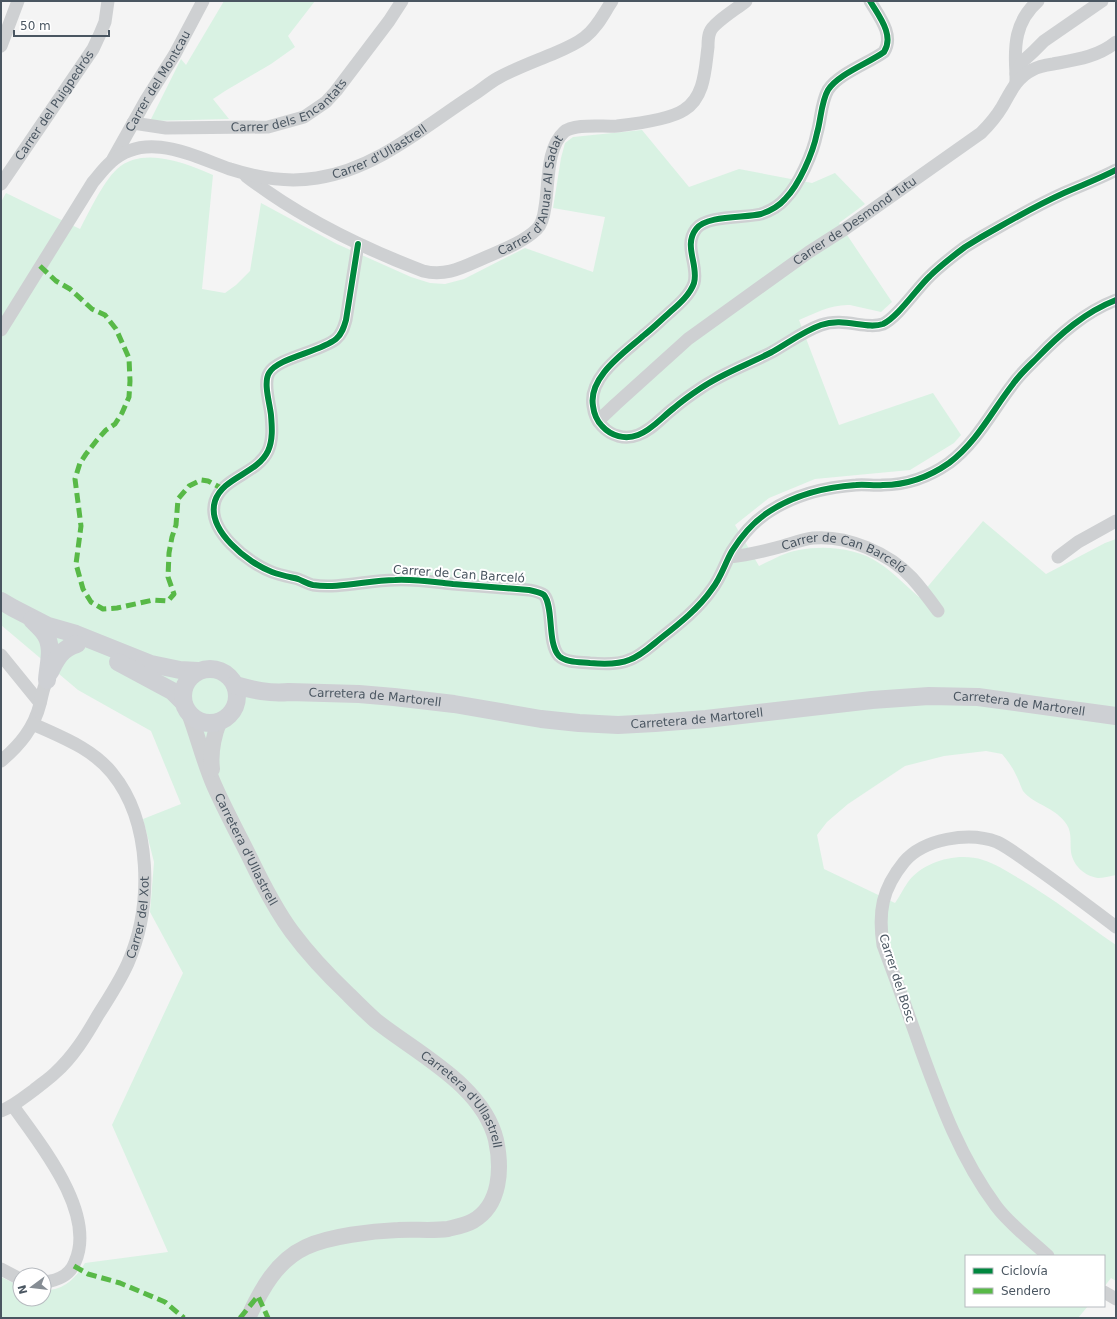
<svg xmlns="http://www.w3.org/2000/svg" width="1117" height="1319" font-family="'DejaVu Sans',sans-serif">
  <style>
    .green { fill: #d9f2e3 }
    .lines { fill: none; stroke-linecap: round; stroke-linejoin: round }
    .minor { stroke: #ced0d2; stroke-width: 13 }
    .tertiary { stroke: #ced0d2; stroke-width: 16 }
    .secondary { stroke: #ced0d4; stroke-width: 18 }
    .quiet { stroke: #58b947; stroke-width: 5; stroke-dasharray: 10 5; stroke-linecap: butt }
    .cycleway-casing { stroke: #fff; stroke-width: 8 }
    .cycleway { stroke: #00873e; stroke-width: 6 }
    .labels { text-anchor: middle; stroke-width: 4; stroke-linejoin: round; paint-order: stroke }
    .street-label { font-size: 12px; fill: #4a5661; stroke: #fff }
  </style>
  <rect width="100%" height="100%" fill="#f4f4f4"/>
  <g class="green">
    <polygon points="224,1 315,1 288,36 295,47 271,64 225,91 213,99 229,119 150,121 181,59 186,65"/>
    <path d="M642,130L689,187L739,169L812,183L835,173L865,204L839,223L892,302L881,312C871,310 860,307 850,305C832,304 815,313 799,320L839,425L933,393L961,435L954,443L910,470L815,479L769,498L735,525L759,566C772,560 785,552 799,550C825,545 857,548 879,563C893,572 906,586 919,597L983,521L1046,574L1105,543L1116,539V875C1110,876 1103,878 1098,878C1084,876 1073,865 1071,852C1070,843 1072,833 1067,825C1056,807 1034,805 1023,791C1021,787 1019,781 1017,777C1013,768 1008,761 1002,754L986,751L944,756L905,766L848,804L827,822L817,835L824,869L895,903C900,896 903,889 908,882C924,861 958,852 983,860C996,864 1008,872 1020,879C1054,899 1084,923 1116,945V1281L1111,1278L1104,1287V1256H966V1306H1088L1078,1318H1V1277L20,1286V1299H44V1291C65,1289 74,1280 85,1263L168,1252L112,1125L183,973L150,912L154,862L143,819L181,804L151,731L78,690L1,625V202L6,193L80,229C89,212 103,182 117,169C143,146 185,163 213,175L202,289L225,293L236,285L250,271L261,203L337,244L411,277L430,283L445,284L464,279L525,248L593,272L605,217L553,208L561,158L565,143L573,137Z"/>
  </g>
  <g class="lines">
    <g class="minor">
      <path d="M870,1C878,15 895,35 884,52C869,63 838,74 828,90C821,102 821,120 817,133C813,153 799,185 785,199C779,206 770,211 761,214C745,218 706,215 696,229C683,246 699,265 694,283C690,295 678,305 669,313C660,321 652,329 643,336C624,353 588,377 593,406C594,414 597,421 602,426C611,436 625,440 638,435C652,430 662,417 674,408C682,401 692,394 701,388C723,373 749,364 772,352C788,343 804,331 821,325C844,317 866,330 883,324C898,317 917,288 930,276C941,265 953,256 965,247C976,240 988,233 999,227C1020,215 1042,203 1064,193C1082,185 1099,179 1116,170"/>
      <polyline points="1,46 18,1"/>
      <path d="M1016,74C1014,46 1015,21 1038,1"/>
      <polyline points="1016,83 1016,74 1022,62 1033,52 1044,41 1102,1"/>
      <path id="s1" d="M133,123L166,128L268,127L304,117L326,102L336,91L389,21L402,1"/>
      <path id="s2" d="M113,159L146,100L175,54L203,1"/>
      <path id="s3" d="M246,176C299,217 360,247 423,271C446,277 463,267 484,258C500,251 524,242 537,229C542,224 544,215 545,207C549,185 546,148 564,132C574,123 603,127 617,126C634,124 671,119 684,110C705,97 705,69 708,47C708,42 708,36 710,32C713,23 738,8 746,1"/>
      <path id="s4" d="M1,184L93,49L100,34L105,22L108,1"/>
      <path d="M358,244L346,320C344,327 342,334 336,339C320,352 277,358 269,373C263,383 270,404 271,415C272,427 273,440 268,451C257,474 223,477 215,501C206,530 248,563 272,572C280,575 290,577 298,579C303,581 308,584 313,585C339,589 368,580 395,580C414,579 434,582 453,584C478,586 504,588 529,590C534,591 540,592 544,595C554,607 547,643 559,656C566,663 581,662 590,663C602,664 617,665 629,660C641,656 651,646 661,638C679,624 699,608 712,589C721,578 725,563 732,551C742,535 754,521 770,511C795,495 826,487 856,485C865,484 874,486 883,485C908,485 929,477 949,463C977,442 992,411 1013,384C1020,374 1029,366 1037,358C1060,334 1085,312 1116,300"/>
      <path id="s5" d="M1,330L93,182C99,175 104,168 111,162C146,130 193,156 230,169C258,178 287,183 317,178C376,169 424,127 473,95C481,90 489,83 498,78C514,69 533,62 550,55C562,50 575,45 585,37C597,28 604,13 612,1"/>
      <path id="s6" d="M598,421L616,404L688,339L809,252L845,229L981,133C989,125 996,117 1002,107C1010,93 1017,77 1032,70C1039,66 1046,65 1053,64C1075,60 1098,57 1116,42"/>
      <path id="s7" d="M729,557C748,555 765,551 783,546C793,543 803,539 813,538C847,535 889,553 912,578C921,588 930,600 938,611"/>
      <polyline points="1058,557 1078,542 1116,521"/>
      <polyline points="1,655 40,703"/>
      <path d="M1,761C20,745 34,728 40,704C42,696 43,688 47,680"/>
      <path d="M13,1106C40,1144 97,1213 75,1262C70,1275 57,1281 44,1282"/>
      <path id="s8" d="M1,1111C14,1106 23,1098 34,1090C41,1084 49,1079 55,1073C73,1057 86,1036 98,1015C109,998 120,981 128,963C153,906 152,822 112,773C92,748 61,737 33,724"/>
      <path d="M1048,1256C1031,1240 1010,1225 996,1206C961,1159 941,1105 921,1050C909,1015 896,980 883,945C878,912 882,889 904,862C923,839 969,831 997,842C1008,847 1022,858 1032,865C1061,885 1088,906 1116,927"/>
      <polyline points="1,1269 20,1279"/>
      <polyline points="1104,1292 1116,1299"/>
    </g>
    <g class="tertiary">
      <path id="s9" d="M189,713C198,737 204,762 214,785C225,810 238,834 250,858C262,883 275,909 292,932C309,955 328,975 349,995C357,1003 366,1012 375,1020C416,1053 483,1085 496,1140C502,1168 501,1205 473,1221C466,1225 456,1227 448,1229C432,1231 414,1229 398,1230C373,1231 329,1236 306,1247C276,1261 261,1290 248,1318"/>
      <path d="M212,769C210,752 213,738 219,722"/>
    </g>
    <g class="secondary">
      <polyline points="1,601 13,608 48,626 76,634 151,664 180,670 198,671"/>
      <path d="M32,620C36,624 41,628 45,634C54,648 48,664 47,680"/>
      <polyline points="118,662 172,691 183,702"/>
      <circle cx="210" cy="696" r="27"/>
      <path d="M50,672C56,659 62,648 77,644"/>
      <path id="s10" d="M235,685C253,690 270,694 289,692L359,694L394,697L454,704L541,719L579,723L618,725L655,723L706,719L872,700L929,696L978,697L1116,716"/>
    </g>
    <g class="quiet">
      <polyline points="40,266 56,281 70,289 92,309 105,315 116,329 129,358 130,381 129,397 122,413 115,424 106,430 97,440 86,454 80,463 75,479 81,526 76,564 83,589 91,602 103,609 117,608 153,600 168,601 174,594 168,577 169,553 172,537 176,525 178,499 189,486 201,480 208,481 223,489"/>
      <polyline points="74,1266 88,1274 120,1283 165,1302 184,1318"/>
      <polyline points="240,1318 258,1296 268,1318"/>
    </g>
    <g class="cycleway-casing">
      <g id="cycleway">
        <path d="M870,1C878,15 895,35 884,52C869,63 838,74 828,90C821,102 821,120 817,133C813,153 799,185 785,199C779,206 770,211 761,214C745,218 706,215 696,229C683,246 699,265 694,283C690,295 678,305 669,313C660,321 652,329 643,336C624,353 588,377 593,406C594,414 597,421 602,426C611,436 625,440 638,435C652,430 662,417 674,408C682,401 692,394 701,388C723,373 749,364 772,352C788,343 804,331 821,325C844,317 866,330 883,324C898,317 917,288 930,276C941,265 953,256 965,247C976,240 988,233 999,227C1020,215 1042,203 1064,193C1082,185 1099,179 1116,170"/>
        <path d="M358,244L346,320C344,327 342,334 336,339C320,352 277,358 269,373C263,383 270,404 271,415C272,427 273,440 268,451C257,474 223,477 215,501C206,530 248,563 272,572C280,575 290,577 298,579C303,581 308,584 313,585C339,589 368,580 395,580C414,579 434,582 453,584C478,586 504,588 529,590C534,591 540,592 544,595C554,607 547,643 559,656C566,663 581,662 590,663C602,664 617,665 629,660C641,656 651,646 661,638C679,624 699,608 712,589C721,578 725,563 732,551C742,535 754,521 770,511C795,495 826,487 856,485C865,484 874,486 883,485C908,485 929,477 949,463C977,442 992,411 1013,384C1020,374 1029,366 1037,358C1060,334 1085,312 1116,300"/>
      </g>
    </g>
    <use href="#cycleway" class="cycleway"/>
  </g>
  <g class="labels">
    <g class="street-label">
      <text dy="4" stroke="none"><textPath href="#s2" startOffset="90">Carrer del Montcau</textPath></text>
      <text dy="4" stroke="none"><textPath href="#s1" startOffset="163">Carrer dels Encantats</textPath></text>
      <text dy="4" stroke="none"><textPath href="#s4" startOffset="95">Carrer del Puigpedrós</textPath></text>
      <text dy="4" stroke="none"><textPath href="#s5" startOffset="484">Carrer d'Ullastrell</textPath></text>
      <text dy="4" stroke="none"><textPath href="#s3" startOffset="352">Carrer d'Anuar Al Sadat</textPath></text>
      <text dy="4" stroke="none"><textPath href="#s6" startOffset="326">Carrer de Desmond Tutu</textPath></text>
      <text dy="4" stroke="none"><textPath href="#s7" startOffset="120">Carrer de Can Barceló</textPath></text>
      <text transform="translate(459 574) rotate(4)" y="4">Carrer de Can Barceló</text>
      <text dy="4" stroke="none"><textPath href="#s10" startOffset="141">Carretera de Martorell</textPath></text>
      <text dy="4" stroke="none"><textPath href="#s10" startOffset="789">Carretera de Martorell</textPath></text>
      <text dy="4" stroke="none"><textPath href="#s10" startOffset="465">Carretera de Martorell</textPath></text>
      <text dy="4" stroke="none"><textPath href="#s9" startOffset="148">Carretera d'Ullastrell</textPath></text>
      <text dy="4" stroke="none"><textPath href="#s8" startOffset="246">Carrer del Xot</textPath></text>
      <text transform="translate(897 978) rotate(72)" y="4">Carrer del Bosc</text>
      <text dy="4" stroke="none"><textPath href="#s9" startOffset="484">Carretera d'Ullastrell</textPath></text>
    </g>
  </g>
  <rect width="1117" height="1319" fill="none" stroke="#4a5661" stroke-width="4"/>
  <rect x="965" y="1255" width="140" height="52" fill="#ffffff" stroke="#b7bbc0"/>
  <rect x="973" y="1268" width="20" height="6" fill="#00873e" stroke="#b7bbc0"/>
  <text x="1001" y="1275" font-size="12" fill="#4a5661">Ciclovía</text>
  <rect x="973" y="1288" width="20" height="6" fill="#58b947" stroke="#b7bbc0"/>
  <text x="1001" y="1295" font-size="12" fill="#4a5661">Sendero</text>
  <g transform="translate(32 1287) rotate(255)"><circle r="19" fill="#ffffff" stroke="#b7bbc0"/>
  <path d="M0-3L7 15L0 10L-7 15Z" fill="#868d94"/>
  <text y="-6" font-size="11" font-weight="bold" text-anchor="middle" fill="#4a5661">N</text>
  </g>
  <path d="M14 30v6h95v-6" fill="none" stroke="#4a5661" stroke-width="2"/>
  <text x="20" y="30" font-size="12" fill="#4a5661" stroke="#ffffff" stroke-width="3" paint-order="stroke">50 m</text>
</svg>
